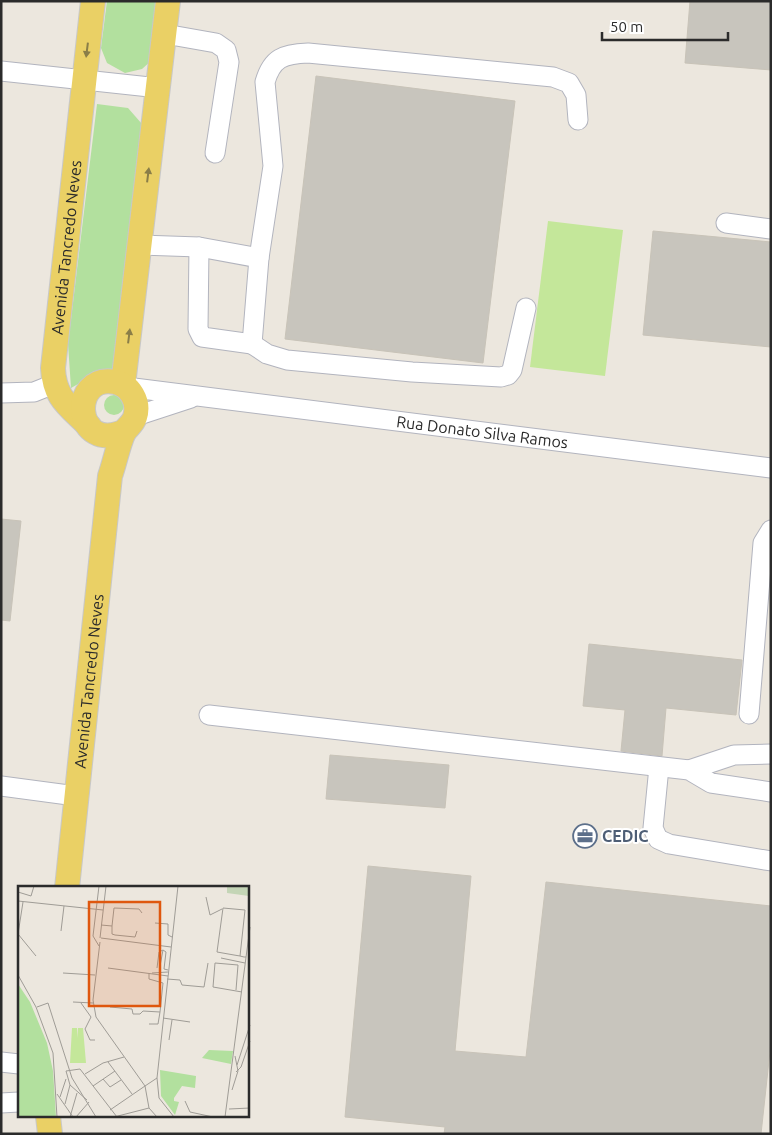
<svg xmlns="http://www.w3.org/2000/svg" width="772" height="1135" font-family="Ubuntu,sans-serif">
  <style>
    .green { fill: #b2e09e }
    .pitch { fill: #c4e79a }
    .building { fill: #c8c5bd; stroke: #c8c3b8 }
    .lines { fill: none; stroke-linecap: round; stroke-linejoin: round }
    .minor-casing { stroke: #b2b4be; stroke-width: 21 }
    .major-casing { stroke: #c8c8c8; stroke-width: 26 }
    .minor { stroke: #fff; stroke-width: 19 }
    .major { stroke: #ead065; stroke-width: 24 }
    .oneway { fill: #8a7e48 }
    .labels { text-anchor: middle; stroke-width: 4; stroke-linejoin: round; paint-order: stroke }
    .street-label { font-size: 16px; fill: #2b2b2b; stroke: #fff }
    .service-label { font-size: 16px; font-weight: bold; fill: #4e5e75; stroke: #fff; text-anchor: start }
    .inset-road { fill: none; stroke: #9f9c96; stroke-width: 1 }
    .view { fill: #df570e; fill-opacity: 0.15; stroke: #df570e; stroke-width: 2.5 }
    .inset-edge { fill: none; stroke: #2b2b2b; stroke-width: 2.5 }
  </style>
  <rect width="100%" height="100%" fill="#ece7de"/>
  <g class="green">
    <polygon points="107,1 159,1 152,60 142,69 125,73 107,63 101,48"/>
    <polygon points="97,104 128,108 142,124 115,370 94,375 71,388 68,344"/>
    <circle cx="114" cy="405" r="10"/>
  </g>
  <polygon class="pitch" points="548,221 623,230 605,376 530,367"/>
  <g class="building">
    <polygon points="690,1 771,1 771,70 685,63"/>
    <polygon points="316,76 515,101 483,363 285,339"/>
    <polygon points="653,231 771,242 771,347 643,335"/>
    <polygon points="1,519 21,521 10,621 1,620"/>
    <polygon points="589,644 742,660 736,715 666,708 662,756 621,751 625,710 583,706"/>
    <polygon points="330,755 449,765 445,808 326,799"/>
    <polygon points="368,866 471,876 455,1051 526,1057 546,882 771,906 771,1042 761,1134 444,1134 445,1127 345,1117"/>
  </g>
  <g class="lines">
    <g class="minor-casing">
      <g id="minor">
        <polyline points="165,34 216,43 226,50 229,62 215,153"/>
        <polyline points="1,71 159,88"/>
        <polyline points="726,223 771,229"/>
        <polyline points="140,245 199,247 259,258 252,344 267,354 287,360 412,372 501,377 508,375 512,370 526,308"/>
        <polyline points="199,247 198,329 202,337 252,344"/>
        <path d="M259,258L273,166L265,82C272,58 283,54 308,53L553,77L569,83L576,95L578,120"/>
        <path id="s1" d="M126,387L771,468"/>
        <polyline points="1,393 34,392 54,384"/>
        <polyline points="136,416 191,398"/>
        <polyline points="749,714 763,543 771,530"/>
        <polyline points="209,715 689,770 711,783 771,792"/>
        <polyline points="659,767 653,828 658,839 669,844 771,861"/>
        <polyline points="689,770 734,755 771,754"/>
        <polyline points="1,786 76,796"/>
        <polyline points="1,1062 19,1064"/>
        <polyline points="1,1103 19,1102"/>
      </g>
    </g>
    <g class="major-casing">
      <g id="major">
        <polyline points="123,385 168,1"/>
        <path id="s2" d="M89,426C69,406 54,398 53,368L93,1"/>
        <path id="s3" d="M67,888L110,476C115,462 118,445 124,432C127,427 133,424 135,417C140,402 130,385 115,382C69,373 73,455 125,431"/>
        <polyline points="48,1116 50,1134"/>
      </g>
    </g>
    <use href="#minor" class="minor"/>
    <use href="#major" class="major"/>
  </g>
  <defs><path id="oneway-solid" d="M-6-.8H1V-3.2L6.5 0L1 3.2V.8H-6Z" transform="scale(1.25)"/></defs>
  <g class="oneway">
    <use href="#oneway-solid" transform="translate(87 50) rotate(97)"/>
    <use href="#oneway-solid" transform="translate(148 175) rotate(-83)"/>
    <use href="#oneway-solid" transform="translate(129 336) rotate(-83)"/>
  </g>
  <defs>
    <g id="office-ring" transform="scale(1.25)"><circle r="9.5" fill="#fff" stroke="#5c6f8a" stroke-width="1.5"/><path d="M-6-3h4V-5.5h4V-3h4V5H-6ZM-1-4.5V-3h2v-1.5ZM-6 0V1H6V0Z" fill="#5c6f8a"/></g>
  </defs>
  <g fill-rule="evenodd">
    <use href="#office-ring" x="585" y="836"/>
  </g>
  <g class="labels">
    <g class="street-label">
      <text dy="6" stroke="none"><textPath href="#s2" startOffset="192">Avenida Tancredo Neves</textPath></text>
      <text dy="6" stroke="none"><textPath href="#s1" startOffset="359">Rua Donato Silva Ramos</textPath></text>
      <text dy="6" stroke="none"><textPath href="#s3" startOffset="208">Avenida Tancredo Neves</textPath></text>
    </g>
    <g class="service-label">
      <text x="602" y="842">CEDIC</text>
    </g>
  </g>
  <g transform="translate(18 886)">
    <rect width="231" height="231" fill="#ece7de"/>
    <path d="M0,98L12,116L29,157L35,185L38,231H0ZM191,164L215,165L213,178L184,172ZM142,184L178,190L177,202L164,200L156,212V215L161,216L157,229L143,210Z" fill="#b2e09e"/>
    <path d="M209,0H231V10L209,7Z" fill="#c4d5b6"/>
    <path d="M54,142H59L60,152V142H65L68,177H52Z" fill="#c4e79a"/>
    <path class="inset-road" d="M0,6L13,10L16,0M188,11L192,29L204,23M0,15L85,24M5,16L0,48L18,70M137,37L150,38V49L154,51M83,39L94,40V48L97,49L117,51L119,45M94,40L96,22L121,23L124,27M43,45L46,20M82,52L88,0M83,52L153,61M82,56L75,114L78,131L127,200L139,192L141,212L156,231M81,60L75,50L81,0M222,70L227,24L205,22L199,66L216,69L222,70L226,71H228M203,72L227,77M142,80L145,64L148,66L146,83L150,84M90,82L150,90M139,82L141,66L145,64M45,87L77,89M134,87L150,86M0,89L18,121L35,167L39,231M149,93L162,94L164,99L186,101L190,77M218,104L220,79L197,77L195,101L224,106M55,116L75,117M63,117L73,131L67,143L72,154H77M19,121L30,117L54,192L78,231M92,121L114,123L115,128H122L125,125L142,126L145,97L131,93V87M145,132L172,136M131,138H140L142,126M151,154L154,134M90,176L114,208M219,179L232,139M218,186L223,181L232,155M67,188L85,177L106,171M139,192L160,0M85,193L92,201L103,194M75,200L97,185M214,204L220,185L217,170M39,208L55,231M42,211L48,193M69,214L52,199L48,185L62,183L99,231M167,215L172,226L195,231M47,218L52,199M211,223L232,222M92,224L127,200L131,222L139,231M52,231L59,207M58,231L71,216M96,231L131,222M207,231L232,41"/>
    <path class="view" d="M71,16H142V120H71Z"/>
    <rect width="231" height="231" class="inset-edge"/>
  </g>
  <rect width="772" height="1135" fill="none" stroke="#2b2b2b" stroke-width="5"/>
  <path d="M602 32v8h126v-8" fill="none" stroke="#2b2b2b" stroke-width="2.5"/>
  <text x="610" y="32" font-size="15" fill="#2b2b2b" stroke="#ffffff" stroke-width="4" paint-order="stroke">50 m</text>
</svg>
